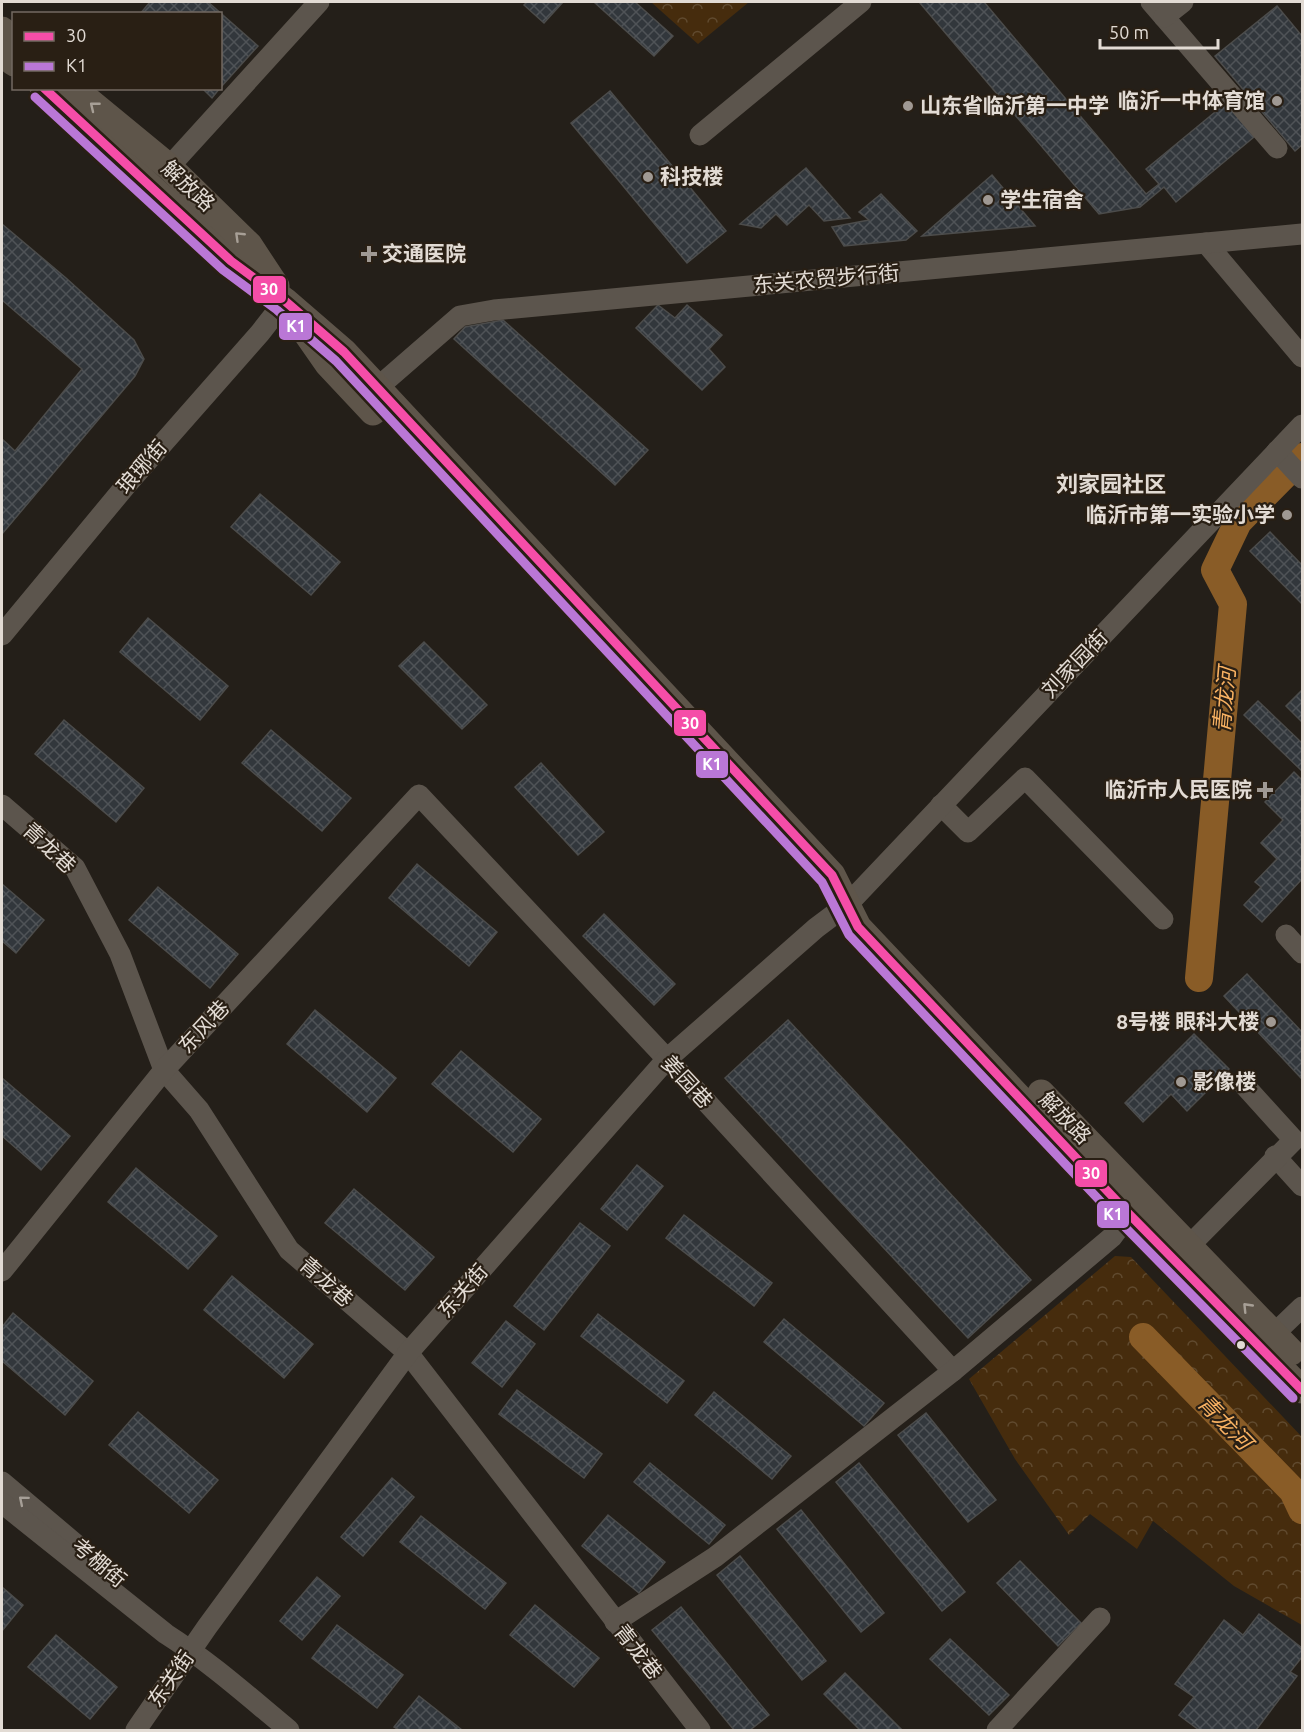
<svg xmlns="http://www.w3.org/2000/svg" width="1304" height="1732" font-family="Ubuntu,'Noto Sans SC',sans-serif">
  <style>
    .park { fill: url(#park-crowns) }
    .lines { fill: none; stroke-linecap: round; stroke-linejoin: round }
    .river { stroke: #895c27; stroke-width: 28 }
    .building { fill: url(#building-cross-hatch); stroke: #4c4c4b; stroke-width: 1.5 }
    .minor { stroke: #5c554d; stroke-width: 21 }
    .major { stroke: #5e554a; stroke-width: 27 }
    .bus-1-casing { stroke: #291f14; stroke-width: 14 }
    .bus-2-casing { stroke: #291f14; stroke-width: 14 }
    .bus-1 { stroke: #f54da8; stroke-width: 9 }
    .bus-2 { stroke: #ba77d6; stroke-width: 9 }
    .oneway { stroke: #a79f96 }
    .oneway2 { stroke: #a69f97 }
    .poi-dot { fill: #a09993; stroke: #291f14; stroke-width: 2 }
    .bus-dot { fill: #e2dbd4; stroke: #291f14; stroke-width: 2 }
    .labels { text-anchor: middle; stroke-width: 4.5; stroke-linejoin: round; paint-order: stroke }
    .poi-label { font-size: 21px; font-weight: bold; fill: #e2dbd4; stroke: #291f14; text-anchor: start }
    .street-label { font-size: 21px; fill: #e2dbd4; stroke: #291f14 }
    .neighbourhood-label { font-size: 22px; font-weight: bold; fill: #e2dbd4; stroke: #291f14 }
    .water-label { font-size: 22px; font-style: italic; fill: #f8b162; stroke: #291f14 }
    .line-badge { stroke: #291f14; stroke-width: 2 }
    .badge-label { font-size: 16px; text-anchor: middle; font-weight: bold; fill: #fff }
  </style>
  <defs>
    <pattern id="park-crowns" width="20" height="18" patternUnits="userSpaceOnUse" patternTransform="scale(1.5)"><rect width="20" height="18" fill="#462c0d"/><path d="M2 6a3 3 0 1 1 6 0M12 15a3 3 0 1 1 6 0" fill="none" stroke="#604a2f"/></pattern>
    <pattern id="building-cross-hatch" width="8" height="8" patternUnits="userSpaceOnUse" patternTransform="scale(1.5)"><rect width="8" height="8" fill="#32373c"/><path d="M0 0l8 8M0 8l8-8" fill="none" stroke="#4f5357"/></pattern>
  </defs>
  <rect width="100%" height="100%" fill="#241f19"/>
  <g class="park">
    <polygon points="651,2 749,2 698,44"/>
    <polygon points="1115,1256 1131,1257 1302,1437 1302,1625 1234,1586 1153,1521 1137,1549 1090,1514 1069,1535 1015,1459 969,1379"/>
  </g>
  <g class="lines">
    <g class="river">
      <polyline points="1199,978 1233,604 1215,570 1238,522 1302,457"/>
      <polyline points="1143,1337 1293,1491 1302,1510"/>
    </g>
  </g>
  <g class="building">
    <polygon points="150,2 208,2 258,46 220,88 220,14 140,14"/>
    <polygon points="527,2 563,2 544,23 524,5"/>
    <polygon points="594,2 635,2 673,36 654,56"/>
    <polygon points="921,2 984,2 1146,194 1159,184 1146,169 1226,103 1254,137 1176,202 1164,187 1140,207 1099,214 920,3"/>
    <polygon points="1277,6 1302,36 1302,145 1295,151 1215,56"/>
    <polygon points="202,88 220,88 212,98"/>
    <polygon points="610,91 726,231 687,263 571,123"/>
    <polygon points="806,168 850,218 824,221 809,205 787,225 776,214 761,228 740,224"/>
    <polygon points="992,175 1035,226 922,236"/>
    <polygon points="881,194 917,231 906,240 844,246 832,227 869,220 859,212"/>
    <polygon points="2,224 66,278 134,340 144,359 135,376 2,534 2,439 15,451 82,369 2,300"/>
    <polygon points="658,305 675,318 687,305 722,335 709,349 725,367 702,390 636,328"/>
    <polygon points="503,320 648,450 615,485 454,339 465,327"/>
    <polygon points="260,494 340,562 311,595 231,527"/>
    <polygon points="1270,532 1302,565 1302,604 1250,551"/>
    <polygon points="148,618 228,686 200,720 120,652"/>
    <polygon points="424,642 487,705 462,729 399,666"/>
    <polygon points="1302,690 1302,722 1286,706"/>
    <polygon points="1258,701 1302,743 1302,771 1244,715"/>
    <polygon points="64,720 144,788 116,822 35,754"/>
    <polygon points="271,730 351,798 322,831 242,763"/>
    <polygon points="541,763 604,832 578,855 515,787"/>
    <polygon points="1294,772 1302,780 1302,879 1262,922 1244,905 1261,887 1255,882 1277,859 1261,843 1283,820 1265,802"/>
    <polygon points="417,864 497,932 469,966 389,898"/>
    <polygon points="2,884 44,920 16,953 2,941"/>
    <polygon points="158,887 238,954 210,988 129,920"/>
    <polygon points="604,914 675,984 654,1005 583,936"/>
    <polygon points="1247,974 1302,1032 1302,1079 1224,996"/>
    <polygon points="315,1010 396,1078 367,1112 287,1044"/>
    <polygon points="788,1020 1031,1280 968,1338 725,1078"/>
    <polygon points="1194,1034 1229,1069 1187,1111 1171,1094 1143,1122 1125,1103"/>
    <polygon points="461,1051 541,1119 513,1152 432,1084"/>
    <polygon points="2,1078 70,1136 41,1170 2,1136"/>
    <polygon points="637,1165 663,1186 627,1230 601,1209"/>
    <polygon points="136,1168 217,1236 188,1269 108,1202"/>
    <polygon points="354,1189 434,1257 405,1290 325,1223"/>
    <polygon points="684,1215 772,1283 754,1306 666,1238"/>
    <polygon points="580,1223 610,1246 544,1330 514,1306"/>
    <polygon points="232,1276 313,1344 284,1378 204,1310"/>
    <polygon points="13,1313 93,1381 65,1415 2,1361 2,1327"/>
    <polygon points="598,1314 684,1381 667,1403 581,1336"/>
    <polygon points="784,1319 884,1403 864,1426 764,1342"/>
    <polygon points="506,1321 535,1344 502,1387 472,1363"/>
    <polygon points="517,1390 602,1454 584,1478 499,1414"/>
    <polygon points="714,1392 791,1456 772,1479 695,1415"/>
    <polygon points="138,1412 218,1480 189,1513 109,1445"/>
    <polygon points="926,1413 996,1500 968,1522 898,1435"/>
    <polygon points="650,1463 725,1525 709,1544 634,1482"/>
    <polygon points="859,1463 965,1592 942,1611 836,1482"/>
    <polygon points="392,1478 414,1497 363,1556 341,1537"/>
    <polygon points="801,1510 884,1613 861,1632 777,1529"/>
    <polygon points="608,1515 665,1562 639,1593 582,1546"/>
    <polygon points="421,1516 506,1583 485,1609 400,1542"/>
    <polygon points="740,1556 826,1661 802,1680 717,1575"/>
    <polygon points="1020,1561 1081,1623 1058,1646 997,1583"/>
    <polygon points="317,1577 340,1596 302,1640 280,1621"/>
    <polygon points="2,1587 23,1605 2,1631"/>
    <polygon points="535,1605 599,1658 574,1687 510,1635"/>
    <polygon points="681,1607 769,1715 750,1730 734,1730 652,1630"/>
    <polygon points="1259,1614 1302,1648 1302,1657 1290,1672 1297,1676 1256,1730 1199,1730 1179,1715 1194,1697 1175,1684 1224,1620 1243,1635"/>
    <polygon points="337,1625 403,1675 377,1708 312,1658"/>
    <polygon points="56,1635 117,1687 90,1719 28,1667"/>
    <polygon points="950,1639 1009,1695 989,1715 930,1659"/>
    <polygon points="845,1673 902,1730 860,1730 824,1694"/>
    <polygon points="419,1696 462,1730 399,1730 394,1727"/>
  </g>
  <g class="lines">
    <g class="minor">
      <polyline points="1151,2 1277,148"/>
      <polyline points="1164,17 1183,2"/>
      <polyline points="700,135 861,2"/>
      <polyline points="169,167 319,2"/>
      <polyline points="1206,243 1302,357"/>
      <polyline points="376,389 460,316 494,310 1302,234"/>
      <polyline points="1277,451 1302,478"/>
      <polyline points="2,635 128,483 260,333 285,301"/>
      <polyline points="2,805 75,868 120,954 164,1070 199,1110 289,1250 408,1353 700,1730"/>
      <polyline points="941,805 968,832 1025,778 1163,919"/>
      <polyline points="1286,935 1302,953"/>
      <polyline points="1275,1156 1302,1186"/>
      <polyline points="1189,1246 1294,1140 1245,1086"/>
      <polyline points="2,1271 164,1070 419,795 667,1059 953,1371"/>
      <polyline points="1274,1334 1302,1307"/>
      <polyline points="2,1482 79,1547"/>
      <path d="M2,1503L166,1634C210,1662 249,1697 289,1730"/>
      <polyline points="615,1622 715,1557 953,1371 1112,1237 1129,1214"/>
      <polyline points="136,1730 207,1627 408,1353 667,1059 816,928 848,904 1302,425"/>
      <polyline points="997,1730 1100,1618"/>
    </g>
    <g class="major">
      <polyline points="2,30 14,40"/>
      <polyline points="2,53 14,63"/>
      <polyline points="43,88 231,261 285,301 344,352 832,875 858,927 1129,1214 1302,1390"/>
      <polyline points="73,88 169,167 249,245 276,286"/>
      <polyline points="305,331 328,364 373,412"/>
      <polyline points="1041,1093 1291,1352"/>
    </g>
    <g class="bus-1-casing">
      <polyline id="bus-1" points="44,88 231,261 285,301 344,352 832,875 858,927 1129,1214 1302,1390"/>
    </g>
    <g class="bus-2-casing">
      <polyline id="bus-2" points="35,97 223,270 277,310 336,361 822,882 849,935 1120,1222 1293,1398"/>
    </g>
    <use href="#bus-1" class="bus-1"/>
    <use href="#bus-2" class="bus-2"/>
  </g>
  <defs><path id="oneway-chevron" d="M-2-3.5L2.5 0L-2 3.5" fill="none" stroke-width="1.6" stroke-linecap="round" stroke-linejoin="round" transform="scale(1.5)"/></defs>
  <g class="oneway">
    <use href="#oneway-chevron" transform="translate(94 106) rotate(-141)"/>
    <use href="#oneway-chevron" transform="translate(239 236) rotate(-136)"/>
    <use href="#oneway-chevron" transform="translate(1247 1307) rotate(-134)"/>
  </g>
  <use class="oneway2" href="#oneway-chevron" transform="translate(23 1500) rotate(-140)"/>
  <g class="poi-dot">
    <circle cx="1277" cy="101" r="6"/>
    <circle cx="908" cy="106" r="6"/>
    <circle cx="648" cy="177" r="6"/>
    <circle cx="988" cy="200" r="6"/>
    <path d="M366 245h6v6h6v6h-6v6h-6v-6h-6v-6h6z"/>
    <circle cx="1287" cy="515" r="6"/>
    <path d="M1262 781h6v6h6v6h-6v6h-6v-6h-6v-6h6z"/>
    <circle cx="1271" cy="1022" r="6"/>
    <circle cx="1181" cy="1082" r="6"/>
  </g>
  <circle class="bus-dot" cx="1241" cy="1345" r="5"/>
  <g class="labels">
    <g class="poi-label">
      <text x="1265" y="108" text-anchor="end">临沂一中体育馆</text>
      <text x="920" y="113">山东省临沂第一中学</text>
      <text x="660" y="184">科技楼</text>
      <text x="1000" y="207">学生宿舍</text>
      <text x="382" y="261">交通医院</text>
      <text x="1275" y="522" text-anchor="end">临沂市第一实验小学</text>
      <text x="1252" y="797" text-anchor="end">临沂市人民医院</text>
      <text x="1259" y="1029" text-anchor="end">8号楼 眼科大楼</text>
      <text x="1193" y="1089">影像楼</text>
    </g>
    <g class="street-label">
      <text transform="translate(188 186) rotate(43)" y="7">解放路</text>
      <text transform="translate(826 279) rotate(-5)" y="7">东关农贸步行街</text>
      <text transform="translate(142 467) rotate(-49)" y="7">琅琊街</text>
      <text transform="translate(1075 664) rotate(-46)" y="7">刘家园街</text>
      <text transform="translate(49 848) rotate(43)" y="7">青龙巷</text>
      <text transform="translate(204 1027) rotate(-47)" y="7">东风巷</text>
      <text transform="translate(687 1082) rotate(47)" y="7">姜园巷</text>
      <text transform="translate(1065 1118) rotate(46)" y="7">解放路</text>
      <text transform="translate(326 1282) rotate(41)" y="7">青龙巷</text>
      <text transform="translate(463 1291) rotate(-49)" y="7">东关街</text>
      <text transform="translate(99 1563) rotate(40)" y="7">考棚街</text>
      <text transform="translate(638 1652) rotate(52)" y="7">青龙巷</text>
      <text transform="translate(171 1679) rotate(-55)" y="7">东关街</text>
    </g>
    <g class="neighbourhood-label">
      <text x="1111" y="492">刘家园社区</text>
    </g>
    <g class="water-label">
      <text transform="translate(1224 700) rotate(-85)" y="8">青龙河</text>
      <text transform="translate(1225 1422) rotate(46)" y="8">青龙河</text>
    </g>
  </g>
  <g class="line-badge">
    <rect x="252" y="275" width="35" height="29" rx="6" fill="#f54da8"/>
    <rect x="278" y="312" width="35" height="29" rx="6" fill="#ba77d6"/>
    <rect x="673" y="709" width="34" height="28" rx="6" fill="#f54da8"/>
    <rect x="695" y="750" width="34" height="29" rx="6" fill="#ba77d6"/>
    <rect x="1074" y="1159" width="34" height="29" rx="6" fill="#f54da8"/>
    <rect x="1096" y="1200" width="34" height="29" rx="6" fill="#ba77d6"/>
  </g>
  <g class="badge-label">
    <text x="269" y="295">30</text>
    <text x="296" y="332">K1</text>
    <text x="690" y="729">30</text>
    <text x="712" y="770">K1</text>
    <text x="1091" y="1179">30</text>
    <text x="1113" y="1220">K1</text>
  </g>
  <rect width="1304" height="1732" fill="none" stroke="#e2dbd4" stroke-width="6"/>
  <rect x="12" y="12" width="210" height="78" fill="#291f14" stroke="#736a61" stroke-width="1.5"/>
  <rect x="24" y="32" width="30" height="9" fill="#f54da8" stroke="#736a61" stroke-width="1.5"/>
  <text x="66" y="42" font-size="18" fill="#e2dbd4">30</text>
  <rect x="24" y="62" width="30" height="9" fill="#ba77d6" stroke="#736a61" stroke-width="1.5"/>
  <text x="66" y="72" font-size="18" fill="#e2dbd4">K1</text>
  <path d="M1100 39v9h118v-9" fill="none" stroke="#e2dbd4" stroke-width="3"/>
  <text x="1109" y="39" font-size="18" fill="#e2dbd4" stroke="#291f14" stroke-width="4.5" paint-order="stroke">50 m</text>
</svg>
